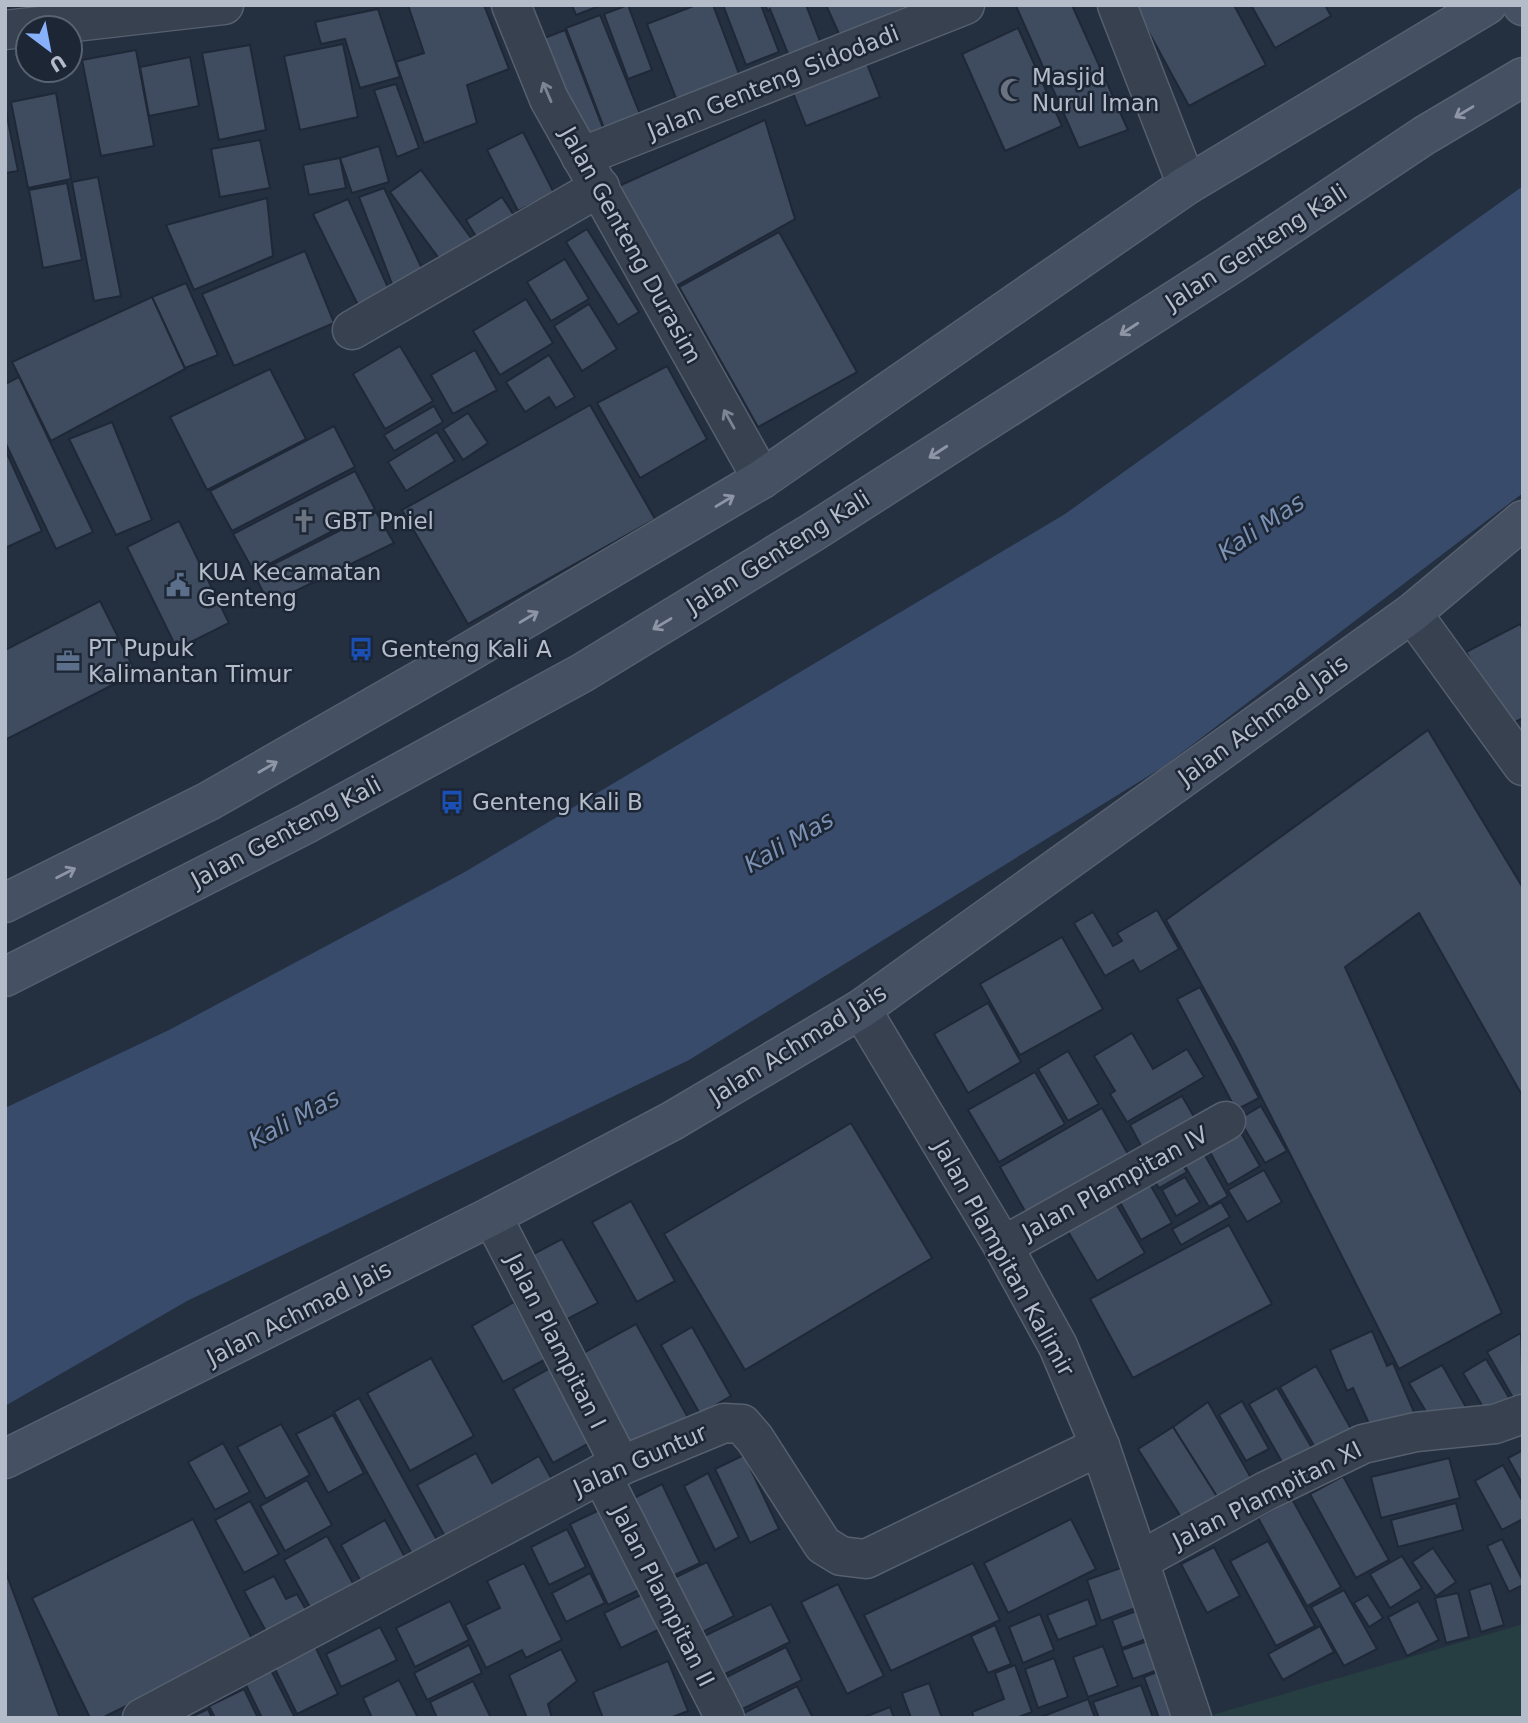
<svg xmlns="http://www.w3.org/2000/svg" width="1528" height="1723" font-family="'DejaVu Sans',sans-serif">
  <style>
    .green { fill: #263d41 }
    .water { fill: #384b6a }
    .building { fill: #3f4c60; stroke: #1f2837; stroke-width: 2 }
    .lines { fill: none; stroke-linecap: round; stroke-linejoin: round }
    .street-casing { stroke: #565f6d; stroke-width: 41 }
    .secondary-casing { stroke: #565f6d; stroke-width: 41 }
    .street { stroke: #384150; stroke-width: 38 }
    .secondary { stroke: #465063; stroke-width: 38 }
    .oneway { stroke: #7c8593 }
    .oneway2 { stroke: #8e96a6 }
    .labels { text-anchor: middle; stroke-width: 5; stroke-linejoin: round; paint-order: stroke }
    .poi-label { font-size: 23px; fill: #b4bcca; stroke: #1d2635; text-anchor: start }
    .street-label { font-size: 23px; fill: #b4bcca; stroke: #1d2635 }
    .water-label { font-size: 24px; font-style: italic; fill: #7b91b3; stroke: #1d2635 }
  </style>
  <rect width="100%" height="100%" fill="#242f40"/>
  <polygon class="green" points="1523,1624 1523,1718 1213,1718 1212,1715"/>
  <polygon class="water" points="1523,186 1523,493 1163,767 689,1060 187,1301 5,1406 5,1108 169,1030 463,873 1065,514"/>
  <g class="building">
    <polygon points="408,5 484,5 509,69 467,85 477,123 424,143 396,62 424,53"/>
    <polygon points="572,5 602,5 576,15"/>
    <polygon points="628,5 652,70 628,79 604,14"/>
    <polygon points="696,5 713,5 744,87 681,111 647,24"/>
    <polygon points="723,5 761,5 779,52 746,65"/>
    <polygon points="765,5 806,5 823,49 791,61 770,9 768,11"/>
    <polygon points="826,5 903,5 904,8 840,36"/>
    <polygon points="1072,5 1128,130 1079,148 1016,6"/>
    <polygon points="1134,5 1234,5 1266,65 1189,106"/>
    <polygon points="1251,5 1325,5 1331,16 1275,48"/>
    <polygon points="378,9 400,77 360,88 345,39 321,44 315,22"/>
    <polygon points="600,15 640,114 604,128 566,28"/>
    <polygon points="1018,28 1062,126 1005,151 962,54"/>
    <polygon points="565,30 603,128 573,140 534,42"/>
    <polygon points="343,44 358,117 300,130 284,56"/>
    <polygon points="250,45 266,130 219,140 202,53"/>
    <polygon points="136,50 154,146 101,156 82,60"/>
    <polygon points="190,57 199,106 149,116 140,67"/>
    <polygon points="867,64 880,97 806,126 793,93"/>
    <polygon points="396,84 419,148 397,157 374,90"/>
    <polygon points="56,93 71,179 28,188 11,102"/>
    <polygon points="5,106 18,171 5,173"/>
    <polygon points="765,120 795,219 667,291 610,190"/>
    <polygon points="523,132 554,193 518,211 487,150"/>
    <polygon points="260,140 270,188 220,197 211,149"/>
    <polygon points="379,146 389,182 352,193 340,158"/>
    <polygon points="340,158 346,188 309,195 303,165"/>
    <polygon points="421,170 477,246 446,268 390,192"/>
    <polygon points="98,177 121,296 94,301 72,182"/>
    <polygon points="67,183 82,260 43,268 29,190"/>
    <polygon points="384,188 426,277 395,292 359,197"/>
    <polygon points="502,197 517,220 480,243 466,220"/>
    <polygon points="267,198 273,256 194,290 166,225"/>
    <polygon points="348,199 391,294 359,307 313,214"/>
    <polygon points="587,229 639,312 618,325 566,242"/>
    <polygon points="779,232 857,372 758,427 679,287"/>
    <polygon points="305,251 334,323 234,366 202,294"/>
    <polygon points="565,259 589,299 551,321 527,282"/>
    <polygon points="186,283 218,355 185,368 152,297"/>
    <polygon points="152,297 185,369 51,441 12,362"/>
    <polygon points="526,299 553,343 500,375 473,331"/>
    <polygon points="589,304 617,349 582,371 554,326"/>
    <polygon points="400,346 433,401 385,429 353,374"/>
    <polygon points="475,350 497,390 453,414 431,375"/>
    <polygon points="549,355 575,397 556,408 549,397 525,412 506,382"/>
    <polygon points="667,366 707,439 640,478 597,403"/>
    <polygon points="270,369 306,439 207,490 170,417"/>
    <polygon points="19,377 93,532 56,549 5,442 5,384"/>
    <polygon points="590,405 655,519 468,624 402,510"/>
    <polygon points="434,406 443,422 394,451 384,435"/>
    <polygon points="468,413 488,443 463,460 443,429"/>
    <polygon points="112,422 152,520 116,535 69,439"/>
    <polygon points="334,426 355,467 232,531 210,491"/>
    <polygon points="437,432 455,461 406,491 388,462"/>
    <polygon points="5,449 42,531 5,548"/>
    <polygon points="355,471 375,509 254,572 233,534"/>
    <polygon points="376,512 394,543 269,604 254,574"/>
    <polygon points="179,521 229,623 177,649 127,547"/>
    <polygon points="100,601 136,673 5,740 5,650"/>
    <polygon points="1520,624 1523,629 1523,718 1506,727 1466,652"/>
    <polygon points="1428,730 1523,888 1523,1097 1419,913 1345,967 1502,1313 1399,1369 1236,1047 1166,920"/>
    <polygon points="1157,910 1179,949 1140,972 1133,960 1105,976 1074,923 1093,912 1113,946 1122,941 1117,933"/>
    <polygon points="1062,937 1103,1009 1020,1055 980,984"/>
    <polygon points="1200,987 1259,1098 1236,1110 1177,999"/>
    <polygon points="988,1003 1021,1062 968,1093 934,1034"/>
    <polygon points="1132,1033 1153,1069 1187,1049 1204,1077 1127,1122 1110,1094 1115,1091 1094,1056"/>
    <polygon points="1068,1051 1099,1104 1068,1121 1038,1069"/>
    <polygon points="1035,1072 1065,1124 999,1162 968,1110"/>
    <polygon points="1182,1096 1200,1127 1147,1157 1130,1125"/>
    <polygon points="1261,1106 1287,1151 1265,1163 1239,1119"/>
    <polygon points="1102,1108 1132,1161 1030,1220 1000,1167"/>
    <polygon points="851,1123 932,1258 745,1370 664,1234"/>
    <polygon points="1237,1126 1260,1166 1228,1185 1206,1145"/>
    <polygon points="1202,1150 1228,1196 1209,1207 1182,1161"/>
    <polygon points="1178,1157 1187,1172 1159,1188 1150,1174"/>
    <polygon points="1264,1170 1282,1202 1247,1222 1228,1190"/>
    <polygon points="1185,1177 1200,1202 1176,1216 1162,1190"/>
    <polygon points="1147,1179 1172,1223 1141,1240 1117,1197"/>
    <polygon points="1111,1195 1145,1253 1097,1281 1063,1223"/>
    <polygon points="631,1201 675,1281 637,1302 592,1222"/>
    <polygon points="1221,1202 1230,1217 1181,1245 1172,1229"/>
    <polygon points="1229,1225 1272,1304 1133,1378 1090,1299"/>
    <polygon points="562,1239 598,1303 554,1326 518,1262"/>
    <polygon points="514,1302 546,1359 503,1382 472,1326"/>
    <polygon points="636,1324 691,1423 629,1458 574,1358"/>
    <polygon points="692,1327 731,1396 700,1414 661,1345"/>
    <polygon points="1372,1331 1387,1366 1393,1363 1417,1419 1375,1437 1353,1388 1347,1391 1330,1350"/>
    <polygon points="1521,1333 1523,1402 1517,1405 1487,1352"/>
    <polygon points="431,1358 474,1436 410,1471 367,1393"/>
    <polygon points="1486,1359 1514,1406 1490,1419 1463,1373"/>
    <polygon points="1442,1365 1466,1407 1434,1425 1409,1383"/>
    <polygon points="554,1366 595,1440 553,1463 513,1389"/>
    <polygon points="1316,1366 1355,1436 1320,1456 1280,1387"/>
    <polygon points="1277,1388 1319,1460 1290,1476 1249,1404"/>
    <polygon points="359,1398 443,1551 418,1565 334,1412"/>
    <polygon points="1242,1401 1269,1449 1246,1461 1219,1415"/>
    <polygon points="1208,1402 1255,1485 1221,1503 1173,1427"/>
    <polygon points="333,1415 364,1473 328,1493 296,1434"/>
    <polygon points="281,1424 310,1475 266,1499 237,1447"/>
    <polygon points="1173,1427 1221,1503 1186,1525 1138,1449"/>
    <polygon points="223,1443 250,1492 215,1510 188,1462"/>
    <polygon points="1523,1450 1523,1485 1508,1458"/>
    <polygon points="476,1453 492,1483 539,1456 554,1483 448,1542 417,1485"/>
    <polygon points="744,1455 779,1529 750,1543 715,1469"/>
    <polygon points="1449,1458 1460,1498 1381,1518 1371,1477"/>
    <polygon points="1503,1465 1523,1502 1523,1519 1502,1530 1475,1481"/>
    <polygon points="708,1473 739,1537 715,1550 684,1486"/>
    <polygon points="1343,1476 1389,1560 1356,1578 1310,1494"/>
    <polygon points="307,1480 332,1525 285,1551 260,1506"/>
    <polygon points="662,1484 700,1563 666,1579 628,1501"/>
    <polygon points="1292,1499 1341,1587 1307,1606 1258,1518"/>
    <polygon points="250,1501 279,1554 244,1573 215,1520"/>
    <polygon points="1456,1503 1463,1530 1398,1547 1391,1520"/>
    <polygon points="612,1504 651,1584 608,1605 570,1524"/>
    <polygon points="193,1519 254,1643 102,1718 90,1718 32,1598"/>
    <polygon points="1071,1519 1096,1569 1008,1613 984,1563"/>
    <polygon points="385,1520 408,1563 364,1587 341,1545"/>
    <polygon points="567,1529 586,1567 549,1585 531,1547"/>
    <polygon points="327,1536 354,1585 311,1609 284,1560"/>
    <polygon points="1502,1539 1523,1581 1523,1585 1509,1592 1487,1546"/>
    <polygon points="1268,1541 1315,1626 1276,1646 1230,1561"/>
    <polygon points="1214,1547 1240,1596 1207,1613 1181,1564"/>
    <polygon points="1433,1548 1456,1582 1436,1596 1412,1562"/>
    <polygon points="1402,1556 1422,1588 1390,1608 1370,1574"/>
    <polygon points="707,1562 734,1616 693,1637 666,1582"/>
    <polygon points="524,1563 562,1640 526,1658 522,1650 486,1668 465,1625 500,1608 487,1581"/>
    <polygon points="973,1563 1000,1620 891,1671 864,1615"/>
    <polygon points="1123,1567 1138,1607 1101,1621 1087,1580"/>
    <polygon points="5,1570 60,1718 5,1718"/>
    <polygon points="590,1573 605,1603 566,1622 552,1593"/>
    <polygon points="274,1576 286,1599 297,1594 309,1615 269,1637 244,1591"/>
    <polygon points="1491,1583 1504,1625 1481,1632 1469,1590"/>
    <polygon points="838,1584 884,1676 847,1694 801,1602"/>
    <polygon points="1344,1590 1377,1649 1344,1666 1311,1607"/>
    <polygon points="647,1592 664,1627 621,1648 604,1613"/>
    <polygon points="1458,1593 1469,1637 1446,1643 1435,1598"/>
    <polygon points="1368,1595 1383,1618 1369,1627 1354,1603"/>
    <polygon points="1088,1599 1097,1625 1058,1640 1047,1615"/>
    <polygon points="450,1601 469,1640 415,1667 396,1628"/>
    <polygon points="1418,1601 1439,1640 1407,1656 1388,1617"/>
    <polygon points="771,1604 790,1642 719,1677 700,1638"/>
    <polygon points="1147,1607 1157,1635 1122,1648 1112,1620"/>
    <polygon points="1040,1614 1054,1650 1023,1663 1009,1627"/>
    <polygon points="995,1625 1011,1664 988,1673 971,1636"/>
    <polygon points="1320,1626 1334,1652 1283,1680 1268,1654"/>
    <polygon points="380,1627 397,1660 341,1687 326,1654"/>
    <polygon points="1156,1638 1166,1667 1133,1679 1122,1650"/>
    <polygon points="313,1642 338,1694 297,1714 272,1663"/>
    <polygon points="469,1645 482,1673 427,1700 414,1673"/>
    <polygon points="1103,1646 1118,1686 1088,1697 1073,1657"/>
    <polygon points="786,1647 802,1680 728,1716 713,1684"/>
    <polygon points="561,1649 577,1681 548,1704 552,1718 527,1718 509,1675"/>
    <polygon points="1054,1658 1068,1697 1038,1708 1025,1669"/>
    <polygon points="668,1661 688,1711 670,1718 603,1718 593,1692"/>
    <polygon points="1015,1665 1032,1712 1016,1718 974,1718 972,1712 1004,1699 995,1673"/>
    <polygon points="271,1670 295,1718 262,1718 245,1683"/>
    <polygon points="1160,1671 1178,1718 1159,1718 1144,1677"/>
    <polygon points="399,1680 418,1718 372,1718 363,1698"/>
    <polygon points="473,1681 491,1718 437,1718 430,1702"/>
    <polygon points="929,1683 942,1718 911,1718 902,1693"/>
    <polygon points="1141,1685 1153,1718 1099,1718 1093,1702"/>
    <polygon points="797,1686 813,1718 736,1718 736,1717"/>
    <polygon points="244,1689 258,1718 215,1718 209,1706"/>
    <polygon points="1088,1699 1095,1718 1041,1718 1041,1717"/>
    <polygon points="890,1707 894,1718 862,1718"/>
    <polygon points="208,1709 212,1718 189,1718"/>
  </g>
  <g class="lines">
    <g class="street-casing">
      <g id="street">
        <polyline points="511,5 549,99 762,479"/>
        <polyline points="1117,5 1187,185"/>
        <polyline points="5,30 224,5"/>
        <polyline points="581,157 965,5"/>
        <polyline points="352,330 600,187"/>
        <polyline points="1412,613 1523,766"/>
        <polyline points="861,1009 1003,1246 1058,1346 1100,1446 1192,1718"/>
        <polyline points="492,1216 621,1466"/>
        <polyline points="1003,1246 1226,1121"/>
        <polyline points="601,1474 725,1718"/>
        <polyline points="1139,1561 1266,1491 1363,1444 1416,1432 1495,1424 1523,1414"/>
        <polyline points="142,1718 601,1474 724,1423 742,1424 755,1439 823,1545 841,1556 866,1559 1100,1446"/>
      </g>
    </g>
    <g class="secondary-casing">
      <g id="secondary">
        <polyline points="1522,5 1523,6"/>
        <polyline points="5,903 209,801 462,656 762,479 1187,185 1487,5"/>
        <polyline points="5,977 306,824 582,673 813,532 1227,267 1425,135 1523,77"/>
        <polyline points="5,1459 492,1216 672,1121 861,1009 1412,613 1523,520"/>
      </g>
    </g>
    <use href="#street" class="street"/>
    <use href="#secondary" class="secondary"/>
  </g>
  <defs><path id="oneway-shaft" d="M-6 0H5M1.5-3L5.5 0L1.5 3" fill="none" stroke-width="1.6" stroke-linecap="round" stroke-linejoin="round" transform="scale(1.75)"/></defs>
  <g class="oneway">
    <use href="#oneway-shaft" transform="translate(547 92) rotate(-113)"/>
    <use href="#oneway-shaft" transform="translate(729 419) rotate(-119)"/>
  </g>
  <g class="oneway2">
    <use href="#oneway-shaft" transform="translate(1464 112) rotate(149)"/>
    <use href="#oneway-shaft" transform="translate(1129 329) rotate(147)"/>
    <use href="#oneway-shaft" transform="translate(938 452) rotate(147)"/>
    <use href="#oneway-shaft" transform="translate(725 501) rotate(-31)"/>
    <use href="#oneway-shaft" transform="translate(529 617) rotate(-31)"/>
    <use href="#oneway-shaft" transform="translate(662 624) rotate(149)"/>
    <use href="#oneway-shaft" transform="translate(268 767) rotate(-30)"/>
    <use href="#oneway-shaft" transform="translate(66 873) rotate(-27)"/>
  </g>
  <defs>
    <g id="mosque-bare" transform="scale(1.89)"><path d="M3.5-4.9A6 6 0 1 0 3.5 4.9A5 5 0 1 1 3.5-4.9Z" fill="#6b7280" stroke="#1d2635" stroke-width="2.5" paint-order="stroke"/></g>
    <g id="church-bare" transform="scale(1.89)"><path d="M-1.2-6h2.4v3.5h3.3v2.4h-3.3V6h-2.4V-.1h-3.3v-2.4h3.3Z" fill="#6b7280" stroke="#1d2635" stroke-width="2.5" paint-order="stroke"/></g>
    <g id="civic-bare" transform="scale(1.89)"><path d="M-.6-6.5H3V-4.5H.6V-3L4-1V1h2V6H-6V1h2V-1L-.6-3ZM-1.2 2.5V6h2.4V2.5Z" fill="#5c6f8a" stroke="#1d2635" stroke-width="2.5" paint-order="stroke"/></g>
    <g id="bus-bare" transform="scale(1.89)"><path d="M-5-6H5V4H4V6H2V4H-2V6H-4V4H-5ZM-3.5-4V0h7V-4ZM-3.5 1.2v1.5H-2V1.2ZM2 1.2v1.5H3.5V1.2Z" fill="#1a4fb4" stroke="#1d2635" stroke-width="2.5" paint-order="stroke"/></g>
    <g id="office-bare" transform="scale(1.89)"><path d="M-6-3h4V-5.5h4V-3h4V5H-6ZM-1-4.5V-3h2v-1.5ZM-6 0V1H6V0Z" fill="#5c6f8a" stroke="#1d2635" stroke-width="2.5" paint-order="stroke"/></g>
  </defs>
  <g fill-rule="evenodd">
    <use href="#mosque-bare" x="1012" y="90"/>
    <use href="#church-bare" x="304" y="521"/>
    <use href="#civic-bare" x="178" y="585"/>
    <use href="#bus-bare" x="361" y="649"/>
    <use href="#office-bare" x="68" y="661"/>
    <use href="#bus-bare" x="452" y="802"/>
  </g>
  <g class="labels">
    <g class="poi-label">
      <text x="1032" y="85">Masjid<tspan x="1032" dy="26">Nurul Iman</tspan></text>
      <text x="324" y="529">GBT Pniel</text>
      <text x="198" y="580">KUA Kecamatan<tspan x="198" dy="26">Genteng</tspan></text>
      <text x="88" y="656">PT Pupuk<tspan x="88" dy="26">Kalimantan Timur</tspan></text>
      <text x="381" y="657">Genteng Kali A</text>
      <text x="472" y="810">Genteng Kali B</text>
    </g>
    <g class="street-label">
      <text transform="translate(773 82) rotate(-22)" y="8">Jalan Genteng Sidodadi</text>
      <text transform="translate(631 245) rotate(61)" y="8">Jalan Genteng Durasim</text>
      <text transform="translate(1256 247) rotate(-33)" y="8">Jalan Genteng Kali</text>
      <text transform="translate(778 552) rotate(-32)" y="8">Jalan Genteng Kali</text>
      <text transform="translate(1263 720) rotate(-36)" y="8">Jalan Achmad Jais</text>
      <text transform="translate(286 832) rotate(-28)" y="8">Jalan Genteng Kali</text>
      <text transform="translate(798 1044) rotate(-32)" y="8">Jalan Achmad Jais</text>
      <text transform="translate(1115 1183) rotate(-29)" y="8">Jalan Plampitan IV</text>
      <text transform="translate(1004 1258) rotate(61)" y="8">Jalan Plampitan Kalimir</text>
      <text transform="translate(299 1313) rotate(-27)" y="8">Jalan Achmad Jais</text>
      <text transform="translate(556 1341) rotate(63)" y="8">Jalan Plampitan I</text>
      <text transform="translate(640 1460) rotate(-24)" y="8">Jalan Guntur</text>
      <text transform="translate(1267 1495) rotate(-27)" y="8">Jalan Plampitan XI</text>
      <text transform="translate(663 1596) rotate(63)" y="8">Jalan Plampitan II</text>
    </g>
    <g class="water-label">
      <text transform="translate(1261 527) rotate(-34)" y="8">Kali Mas</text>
      <text transform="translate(789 842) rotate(-30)" y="8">Kali Mas</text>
      <text transform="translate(294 1119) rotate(-28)" y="8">Kali Mas</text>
    </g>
  </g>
  <rect width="1528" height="1723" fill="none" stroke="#b4bcca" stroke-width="14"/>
  <g transform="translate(49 49) rotate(148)"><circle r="33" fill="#1d2635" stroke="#596271" stroke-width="2"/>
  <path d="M0-5L12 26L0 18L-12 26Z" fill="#88b1fc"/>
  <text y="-10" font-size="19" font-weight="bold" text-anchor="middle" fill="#b4bcca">U</text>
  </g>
</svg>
